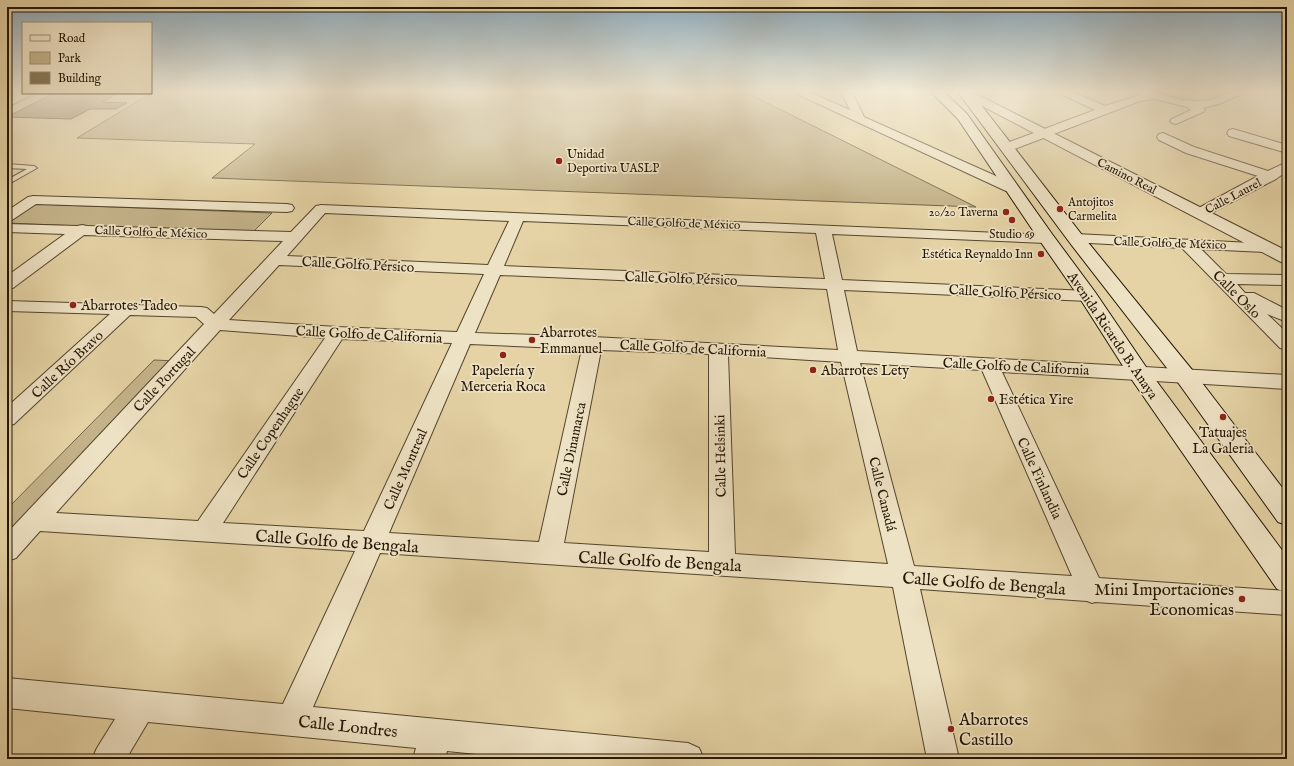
<svg xmlns="http://www.w3.org/2000/svg" width="1294" height="766" font-family="'IM FELL English',serif">
  <style>
    .green { fill: #c4b38a; stroke: #746447 }
    .building { fill: #887858; stroke: #241604 }
    .lines { fill: none; stroke-linecap: round; stroke-linejoin: round }
    .service-casing { stroke: #54452c; stroke-width: 2 }
    .minor-casing { stroke: #54452c; stroke-width: 2 }
    .tertiary-casing { stroke: #54452c; stroke-width: 2 }
    .secondary-casing { stroke: #241604; stroke-width: 2 }
    .service { fill: #eee2c4; fill-rule: evenodd }
    .minor { fill: #eee2c4; fill-rule: evenodd }
    .tertiary { fill: #eee2c4; fill-rule: evenodd }
    .secondary { fill: #eee2c4; fill-rule: evenodd }
    .poi-dot { fill: #8f2418; stroke: #eee2c4; stroke-width: 1.5 }
    .labels { text-anchor: middle; stroke-width: 3.5; stroke-linejoin: round; paint-order: stroke }
    .far-poi-label { font-size: 12px; fill: #241604; stroke: #eee2c4; text-anchor: start }
    .far-street-label { font-size: 12px; fill: #241604; stroke: #eee2c4 }
    .street-label { font-size: 14px; fill: #241604; stroke: #eee2c4 }
    .poi-label { font-size: 14px; fill: #241604; stroke: #eee2c4; text-anchor: start }
    .near-street-label { font-size: 17px; fill: #241604; stroke: #eee2c4 }
    .near-poi-label { font-size: 17px; fill: #241604; stroke: #eee2c4; text-anchor: end }
  </style>
  <rect width="100%" height="100%" fill="#e5d3a5"/>
  <filter id="stains"><feTurbulence type="fractalNoise" baseFrequency=".005" numOctaves="4"/><feColorMatrix values="0 0 0 0 .2 0 0 0 0 .09 0 0 0 0 .02 0 0 0 .5 -.17"/></filter>
  <radialGradient id="worn" r=".72"><stop offset=".6" stop-color="#630" stop-opacity="0"/><stop offset="1" stop-color="#630" stop-opacity=".3"/></radialGradient>
  <g class="green">
    <polygon points="153,92 745,92 976,207 212,178 255,144 77,138"/>
    <polygon points="34,204 272,213 252,233 7,223"/>
    <polygon points="154,360 177,361 7,542 7,509"/>
  </g>
  <polygon class="building" points="54,93 150,93 118,93 102,102 127,103 116,109 90,109 71,119 7,117"/>
  <g class="lines">
    <g class="service-casing">
      <polygon id="service" points="7,164 34,166 37,168 7,185 7,180 27,169 7,168"/>
    </g>
    <g class="minor-casing">
      <g id="minor">
        <polygon points="796,92 809,92 850,110 843,96 840,92 852,92 864,117 1016,185 1018,188 1016,191 1006,191 797,94"/>
        <polygon points="1060,92 1073,92 1105,106 1140,95 1137,92 1153,92 1183,100 1200,101 1211,100 1229,92 1242,92 1241,94 1219,104 1203,108 1205,110 1203,112 1176,124 1172,123 1170,121 1172,119 1191,110 1187,107 1155,99 1140,101 1012,150 1004,150 1002,147 1004,144 1095,110 1061,94"/>
        <polygon points="1233,129 1287,145 1287,153 1229,136 1227,133 1229,130"/>
        <polygon points="1163,133 1194,147 1268,171 1287,162 1287,171 1276,179 1205,216 1200,217 1195,216 1193,213 1195,210 1258,176 1186,153 1159,140 1157,137 1159,134"/>
        <polygon points="33,196 287,204 292,205 294,208 292,211 287,212 36,204 12,220 7,221 7,211 28,197"/>
        <path d="M321,205L1051,235L1054,238L1051,241L1046,243L832,234L842,280L1088,291L1094,292L1097,296L1094,300L1088,301L844,290L857,351L1287,375V389L1002,372L1099,578L1287,591V615L1095,602L1092,603L1087,601L920,589L959,759H927L893,587L380,553L313,707L688,743L699,748L704,759H525L447,751L445,759H413L416,748L148,722L126,759H92L97,748L115,719L7,708V678L283,704L355,551L40,531L16,558L7,561V533L204,324L196,317L130,315L14,424L7,426V407L110,314L7,311V301L201,307L207,308L214,314L283,241L84,235L13,288L7,289V276L65,234L7,232V224L77,226L82,225L87,226L291,232L316,206ZM325,213L509,221L488,265L287,256ZM523,221L816,233L825,279L504,266ZM279,265L484,274L457,332L337,327L229,320ZM500,275L827,289L838,350L593,337L475,333ZM220,330L325,338L198,521L56,513ZM342,339L452,343L364,531L223,523ZM470,344L582,349L539,542L389,533ZM601,350L709,354V552L564,543ZM728,355L841,362L888,564L735,554ZM860,363L982,370L1072,576L914,566Z"/>
        <polygon points="1076,234 1271,244 1273,247 1271,250 1265,252 1201,249 1226,274 1287,275 1287,285 1237,284 1245,293 1254,293 1287,310 1287,322 1267,314 1287,333 1287,350 1280,348 1182,248 1071,242 1068,239 1071,236"/>
      </g>
    </g>
    <g class="tertiary-casing">
      <polygon id="tertiary" points="963,92 972,92 1287,251 1287,263 1281,262 963,96 961,94"/>
    </g>
    <g class="secondary-casing">
      <g id="secondary">
        <polygon points="21,92 34,93 32,95 7,107 7,98"/>
        <polygon points="931,92 944,92 967,114 1052,234 1095,292 1146,367 1287,557 1287,593 1277,589 1130,377 1079,297 1038,238 958,119"/>
        <polygon points="958,92 971,92 1082,235 1193,371 1287,494 1287,525 1278,522 1177,381 1070,243"/>
      </g>
    </g>
    <use href="#service" class="service"/>
    <use href="#minor" class="minor"/>
    <use href="#tertiary" class="tertiary"/>
    <use href="#secondary" class="secondary"/>
  </g>
  <linearGradient id="sky" x2="0" y2="1"><stop stop-color="#8ca7b7"/><stop offset="0.46" stop-color="#f3ebd6"/><stop offset="1" stop-color="#f3ebd6" stop-opacity="0"/></linearGradient>
  <rect width="1294" height="199" fill="url(#sky)"/>
  <g class="poi-dot">
    <circle cx="559" cy="161" r="4"/>
    <circle cx="1060" cy="209" r="4"/>
    <circle cx="1006" cy="212" r="4"/>
    <circle cx="1012" cy="220" r="4"/>
    <circle cx="1041" cy="254" r="4"/>
    <circle cx="73" cy="305" r="4"/>
    <circle cx="532" cy="340" r="4"/>
    <circle cx="503" cy="355" r="4"/>
    <circle cx="813" cy="370" r="4"/>
    <circle cx="991" cy="399" r="4"/>
    <circle cx="1223" cy="417" r="4"/>
    <circle cx="1242" cy="599" r="4"/>
    <circle cx="951" cy="729" r="4"/>
  </g>
  <g class="labels">
    <g class="far-poi-label">
      <text x="567" y="158">Unidad<tspan x="567" dy="14">Deportiva UASLP</tspan></text>
      <text x="1068" y="206">Antojitos<tspan x="1068" dy="14">Carmelita</tspan></text>
      <text x="998" y="216" text-anchor="end">20/20 Taverna</text>
      <text x="1012" y="238" text-anchor="middle">Studio 69</text>
      <text x="1033" y="258" text-anchor="end">Estética Reynaldo Inn</text>
    </g>
    <g class="far-street-label">
      <text transform="translate(1127 176) rotate(27)" y="4">Camino Real</text>
      <text transform="translate(1233 196) rotate(-28)" y="4">Calle Laurel</text>
      <text transform="translate(684 223) rotate(2)" y="4">Calle Golfo de México</text>
      <text transform="translate(151 232) rotate(2)" y="4">Calle Golfo de México</text>
      <text transform="translate(1170 243) rotate(2)" y="4">Calle Golfo de México</text>
    </g>
    <g class="street-label">
      <text transform="translate(358 264) rotate(3)" y="5">Calle Golfo Pérsico</text>
      <text transform="translate(681 278) rotate(2)" y="5">Calle Golfo Pérsico</text>
      <text transform="translate(1005 292) rotate(3)" y="5">Calle Golfo Pérsico</text>
      <text transform="translate(1237 294) rotate(45)" y="5">Calle Oslo</text>
      <text transform="translate(369 334) rotate(3)" y="5">Calle Golfo de California</text>
      <text transform="translate(1113 335) rotate(56)" y="5">Avenida Ricardo B. Anaya</text>
      <text transform="translate(693 348) rotate(3)" y="5">Calle Golfo de California</text>
      <text transform="translate(67 364) rotate(-43)" y="5">Calle Río Bravo</text>
      <text transform="translate(1016 366) rotate(3)" y="5">Calle Golfo de California</text>
      <text transform="translate(164 379) rotate(-47)" y="5">Calle Portugal</text>
      <text transform="translate(270 433) rotate(-56)" y="5">Calle Copenhague</text>
      <text transform="translate(571 449) rotate(-78)" y="5">Calle Dinamarca</text>
      <text transform="translate(720 456) rotate(-91)" y="5">Calle Helsinki</text>
      <text transform="translate(405 469) rotate(-66)" y="5">Calle Montreal</text>
      <text transform="translate(1040 478) rotate(65)" y="5">Calle Finlandia</text>
      <text transform="translate(883 494) rotate(76)" y="5">Calle Canadá</text>
    </g>
    <g class="poi-label">
      <text x="81" y="310">Abarrotes Tadeo</text>
      <text x="540" y="337">Abarrotes<tspan x="540" dy="16">Emmanuel</tspan></text>
      <text x="503" y="375" text-anchor="middle">Papelería y<tspan x="503" dy="16">Merceria Roca</tspan></text>
      <text x="821" y="375">Abarrotes Lety</text>
      <text x="999" y="404">Estética Yire</text>
      <text x="1223" y="437" text-anchor="middle">Tatuajes<tspan x="1223" dy="16">La Galeria</tspan></text>
    </g>
    <g class="near-street-label">
      <text transform="translate(337 541) rotate(4)" y="6">Calle Golfo de Bengala</text>
      <text transform="translate(660 561) rotate(3)" y="6">Calle Golfo de Bengala</text>
      <text transform="translate(984 583) rotate(4)" y="6">Calle Golfo de Bengala</text>
      <text transform="translate(348 726) rotate(6)" y="6">Calle Londres</text>
    </g>
    <g class="near-poi-label">
      <text x="1234" y="595">Mini Importaciones<tspan x="1234" dy="20">Economicas</tspan></text>
      <text x="959" y="725" text-anchor="start">Abarrotes<tspan x="959" dy="20">Castillo</tspan></text>
    </g>
  </g>
  <rect width="1294" height="766" fill="none" stroke="#e5d3a5" stroke-width="24"/>
  <rect x="8" y="8" width="1278" height="750" fill="none" stroke="#241604" stroke-width="2"/>
  <rect x="12" y="12" width="1270" height="742" fill="none" stroke="#241604"/>
  <rect x="22" y="22" width="130" height="72" fill="#eee2c4" stroke="#9d9077"/>
  <rect x="30" y="35" width="20" height="6" fill="#eee2c4" stroke="#9d9077"/>
  <text x="58" y="42" font-size="12" fill="#241604">Road</text>
  <rect x="30" y="52" width="20" height="12" fill="#c4b38a" stroke="#9d9077"/>
  <text x="58" y="62" font-size="12" fill="#241604">Park</text>
  <rect x="30" y="72" width="20" height="12" fill="#887858" stroke="#9d9077"/>
  <text x="58" y="82" font-size="12" fill="#241604">Building</text>
  <rect width="100%" height="100%" filter="url(#stains)"/>
  <rect width="100%" height="100%" fill="url(#worn)"/>
</svg>
